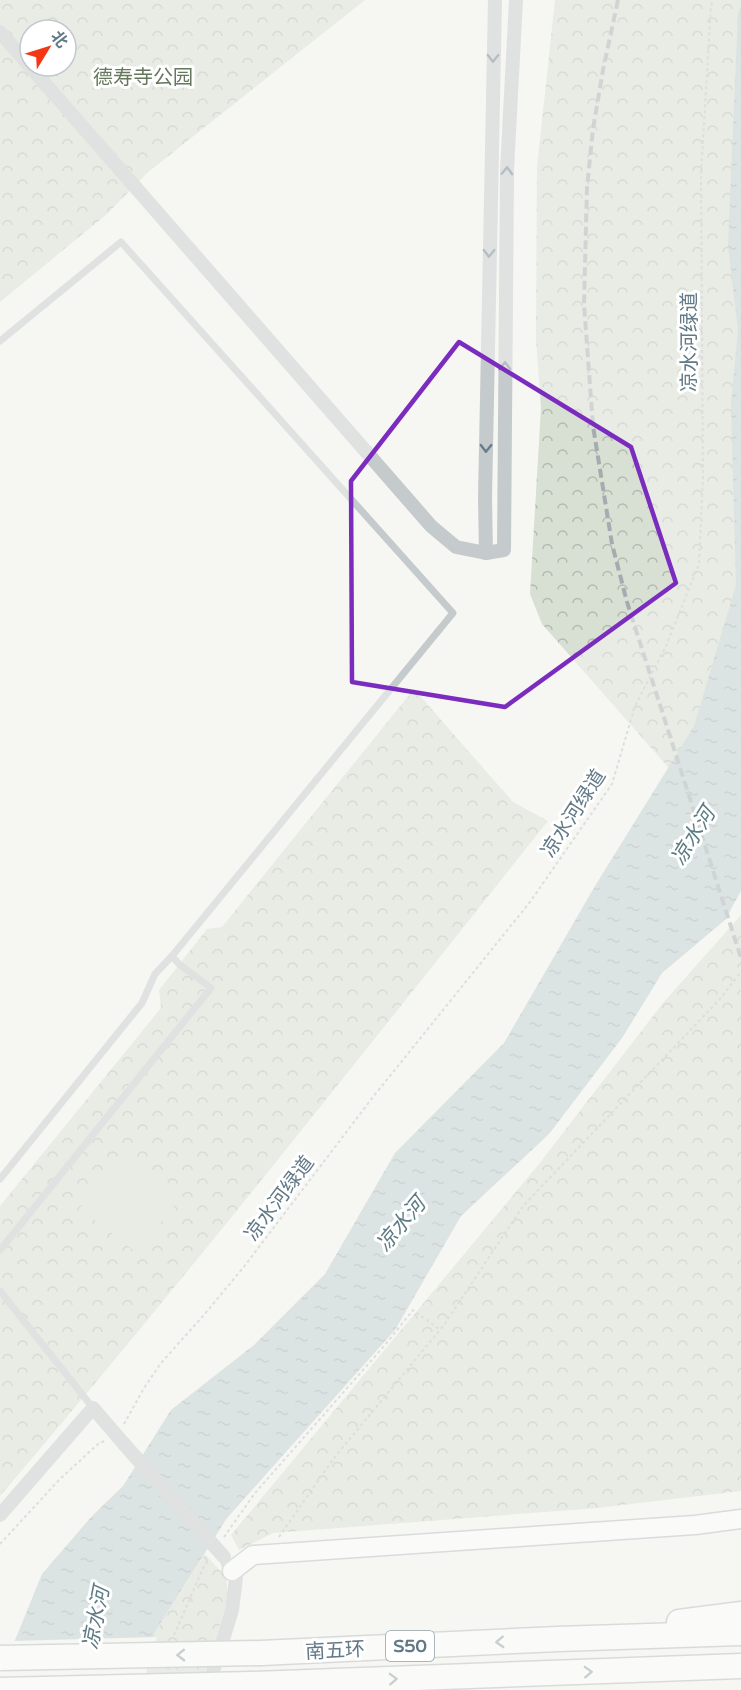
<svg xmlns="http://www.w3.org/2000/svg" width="741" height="1690" font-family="'Varela Round','Noto Sans SC',sans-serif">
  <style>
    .park { fill: url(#park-crowns); fill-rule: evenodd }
    .pitch { fill: #d8dfd3 }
    .water { fill: url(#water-ripples) }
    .pier { fill: #f6f6f2 }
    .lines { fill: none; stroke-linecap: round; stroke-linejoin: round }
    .secondary-casing { stroke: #b7bdc1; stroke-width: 21 }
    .highway-casing { stroke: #b7bbbe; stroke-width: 27 }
    .path { stroke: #bec1c3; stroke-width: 2; stroke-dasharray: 3 3; stroke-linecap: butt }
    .lane { stroke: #c5cacd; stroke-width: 7 }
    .street { stroke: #c5cacd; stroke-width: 14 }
    .secondary { stroke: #fff; stroke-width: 18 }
    .highway { stroke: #fff; stroke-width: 24 }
    .rail { stroke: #a5acb1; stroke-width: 4; stroke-dasharray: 9 4.5; stroke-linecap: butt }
    .highway-bridge-casing { stroke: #b7bbbe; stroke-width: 27; stroke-linecap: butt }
    .street-bridge { stroke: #c5cacd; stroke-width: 14 }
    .highway-bridge { stroke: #fff; stroke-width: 24 }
    .oneway { stroke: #677d8a }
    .oneway2 { stroke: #91a1ab }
    .marked { fill: none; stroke: #7b2cbf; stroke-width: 4.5; stroke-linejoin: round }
    .labels { text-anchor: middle; stroke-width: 6; stroke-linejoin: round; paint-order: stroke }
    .shield { fill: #fff; stroke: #91a1ab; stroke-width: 1.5 }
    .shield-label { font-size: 18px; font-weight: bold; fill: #627987 }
    .park-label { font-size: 20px; fill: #65785d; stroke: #fff }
    .street-label { font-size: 20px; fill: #627987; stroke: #fff }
    .water-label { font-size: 21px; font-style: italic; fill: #5d7b83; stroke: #fff }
  </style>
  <defs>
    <pattern id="park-crowns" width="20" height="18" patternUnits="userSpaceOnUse" patternTransform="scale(1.5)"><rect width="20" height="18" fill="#d8dfd3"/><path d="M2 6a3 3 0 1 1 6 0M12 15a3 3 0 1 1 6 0" fill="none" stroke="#b3bab1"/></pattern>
    <pattern id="water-ripples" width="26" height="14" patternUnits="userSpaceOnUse" patternTransform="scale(1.5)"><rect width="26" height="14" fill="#bdccd0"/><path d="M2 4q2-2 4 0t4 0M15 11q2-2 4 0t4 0" fill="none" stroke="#9daaae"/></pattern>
  </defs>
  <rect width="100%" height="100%" fill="#f6f6f2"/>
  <g class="park">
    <path d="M0,0H365L147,173L107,214L0,302ZM30,30H66V66H30Z"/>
    <polygon points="555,0 741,0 741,850 542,624 530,594 541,408 536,339 537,167"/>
    <path d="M414,689L513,802L548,821C367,1048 188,1276 0,1496V1206L161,1008L159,990L207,929L222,927Z"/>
    <polygon points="741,915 741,1491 597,1508 273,1533 239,1550 231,1535 539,1164 663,1003"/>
    <polygon points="205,1554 226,1577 228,1599 199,1690 138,1690 155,1632"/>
  </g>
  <polygon class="pitch" points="126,1150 183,1195 137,1253 80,1208"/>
  <polygon class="water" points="741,6 741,891 725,920 662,973 622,1038 549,1134 461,1216 395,1330 227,1518 155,1632 138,1690 0,1677 42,1574 92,1516 123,1486 171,1410 254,1345 325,1274 395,1153 504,1043 595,886 694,726 736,585 731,404 738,330 728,246 738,13"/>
  <polygon class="pier" points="157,1637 141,1690 0,1690 0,1669 11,1641"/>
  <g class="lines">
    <g class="secondary-casing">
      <polyline id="secondary" points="232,1571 253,1555 695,1525 741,1519"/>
    </g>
    <g class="highway-casing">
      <g id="highway">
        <polyline points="679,1622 741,1614"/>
        <polyline points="261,1653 558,1639 741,1633"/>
        <polyline points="251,1684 741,1666"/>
      </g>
    </g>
    <g class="path">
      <polyline points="124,1424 144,1388 161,1363 203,1316 243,1268 373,1097 530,902 612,784 635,706 666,646 699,564 703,478 701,174 711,6 713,0"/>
      <polyline points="224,1537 255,1493 385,1345 413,1310 439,1329"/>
      <polyline points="279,1537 334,1458 444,1325 523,1206 720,999 741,972"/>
      <polyline points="0,1544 58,1481 99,1443 105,1441"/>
      <polyline points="174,1635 204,1566 209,1559"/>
    </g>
    <g class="lane">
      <polyline points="0,341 121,242 453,613 172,956 179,964 211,988 0,1250"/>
      <polyline points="0,1179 142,1003 155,974 172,956"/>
      <polyline points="0,1291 93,1408"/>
    </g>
    <g class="street">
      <polyline points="0,32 431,526 456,547 486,553 504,550 507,170 516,0"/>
      <polyline points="486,553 485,498 495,0"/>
      <polyline points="0,1515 93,1408 124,1444"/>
      <polyline points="208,1688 232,1610 236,1578 228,1564"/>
    </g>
    <use href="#secondary" class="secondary"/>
    <use href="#highway" class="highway"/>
    <polyline class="rail" points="618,0 603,70 593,129 587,188 584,304 593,426 612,544 627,602 741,958"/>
    <g class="highway-bridge-casing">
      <g id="highway-bridge">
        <polyline points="0,1658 261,1653"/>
        <polyline points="0,1690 251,1684"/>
      </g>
    </g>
    <polyline class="street-bridge" points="124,1444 224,1557"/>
    <use href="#highway-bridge" class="highway-bridge"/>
  </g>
  <defs><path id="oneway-chevron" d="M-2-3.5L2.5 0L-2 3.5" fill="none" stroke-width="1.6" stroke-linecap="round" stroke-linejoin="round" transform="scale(1.5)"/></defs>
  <g class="oneway">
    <use href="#oneway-chevron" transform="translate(493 58) rotate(91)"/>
    <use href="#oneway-chevron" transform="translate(507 171) rotate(-88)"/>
    <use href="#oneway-chevron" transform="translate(489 253) rotate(91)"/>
    <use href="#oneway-chevron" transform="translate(505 366) rotate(-90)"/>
    <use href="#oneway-chevron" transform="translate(486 448) rotate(91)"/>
  </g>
  <g class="oneway2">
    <use href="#oneway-chevron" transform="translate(500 1642) rotate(177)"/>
    <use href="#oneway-chevron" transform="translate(181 1655) rotate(179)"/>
    <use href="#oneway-chevron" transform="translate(588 1672) rotate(-2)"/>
    <use href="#oneway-chevron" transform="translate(393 1679) rotate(-2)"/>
  </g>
  <path d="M0 0H741V1690H0ZM459,342L631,447L676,583L505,707L352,682L351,481Z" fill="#f6f6f2" fill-opacity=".55" fill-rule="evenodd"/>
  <path class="marked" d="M459,342L631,447L676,583L505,707L352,682L351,481Z"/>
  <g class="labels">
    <rect class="shield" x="386" y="1631" width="48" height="30" rx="4.5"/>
    <g class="shield-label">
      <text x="410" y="1652">S50</text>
    </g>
    <g class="park-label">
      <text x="143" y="84">德寿寺公园</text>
    </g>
    <g class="street-label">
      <text transform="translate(689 342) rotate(-90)" y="7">凉水河绿道</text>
      <text transform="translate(573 813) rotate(-57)" y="7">凉水河绿道</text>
      <text transform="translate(279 1198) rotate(-53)" y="7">凉水河绿道</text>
      <text transform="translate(335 1650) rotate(-3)" y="7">南五环</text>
    </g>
    <g class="water-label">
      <text transform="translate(693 836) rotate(-58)" y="7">凉水河</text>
      <text transform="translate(401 1224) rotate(-50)" y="7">凉水河</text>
      <text transform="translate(96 1618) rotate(-79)" y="7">凉水河</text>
    </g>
  </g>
  <g transform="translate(48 48) rotate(52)"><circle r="28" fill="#ffffff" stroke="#c0c9cf" stroke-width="1.5"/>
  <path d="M0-4.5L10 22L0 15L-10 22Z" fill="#f63713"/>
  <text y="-9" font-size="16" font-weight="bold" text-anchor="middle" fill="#627987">北</text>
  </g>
</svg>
